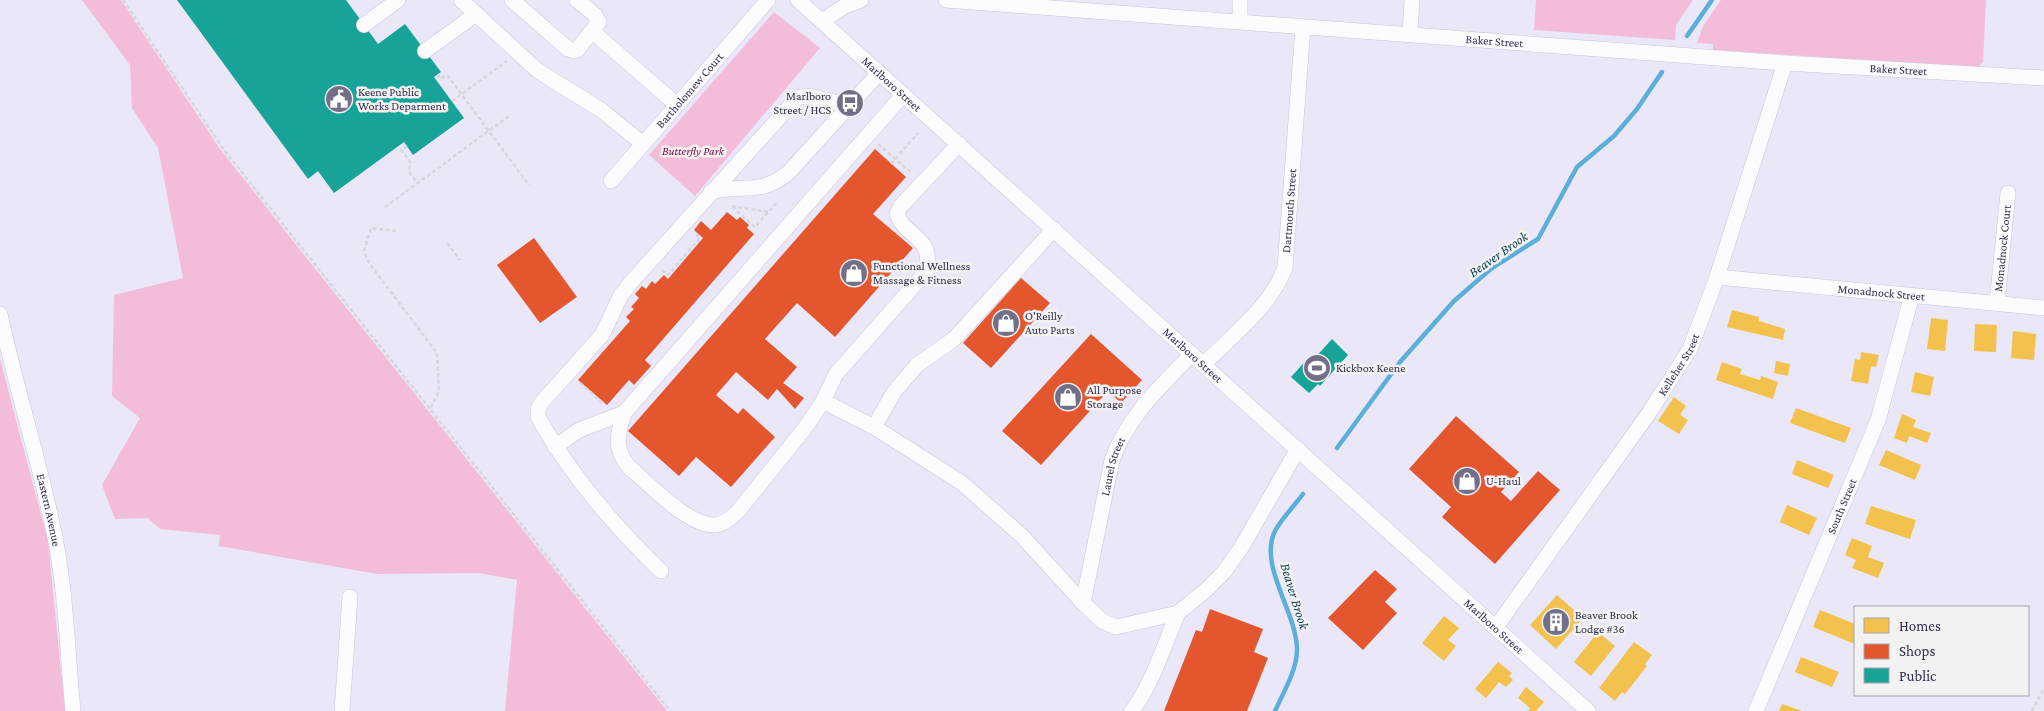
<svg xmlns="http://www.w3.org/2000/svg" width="2044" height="711" font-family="'Crimson Pro',serif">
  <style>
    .green { fill: #f3bdda }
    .homes { fill: #f2c14e }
    .shops { fill: #e4572e }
    .public { fill: #17a398 }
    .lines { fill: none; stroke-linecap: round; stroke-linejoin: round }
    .stream { stroke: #5cafd9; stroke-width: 4.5 }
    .minor-casing { stroke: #c9c4da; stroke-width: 16 }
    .path { stroke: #d7d6dc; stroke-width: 2.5; stroke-dasharray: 4 2.5; stroke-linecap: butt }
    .minor { stroke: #fcfbfe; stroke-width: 15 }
    .labels { text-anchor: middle; stroke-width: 5; stroke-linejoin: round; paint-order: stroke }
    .street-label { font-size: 12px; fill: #352e4c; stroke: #f2f2f2 }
    .poi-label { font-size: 12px; fill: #352e4c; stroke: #f2f2f2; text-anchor: start }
    .park-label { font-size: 12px; font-style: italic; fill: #7e074b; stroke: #f2f2f2 }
    .water-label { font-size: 14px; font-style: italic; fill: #0e3d54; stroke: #f2f2f2 }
  </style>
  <rect width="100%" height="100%" fill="#eae7f8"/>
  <g class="green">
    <polygon points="82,0 121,0 220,149 667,711 505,711 517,580 479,573 377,574 219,546 220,535 160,529 148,518 115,519 102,485 140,418 112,396 114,295 183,278 158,148 132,108 130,65"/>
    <polygon points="1536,0 1693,0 1676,25 1675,40 1534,30"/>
    <polygon points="1721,0 1986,0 1983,62 1978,67 1713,50 1713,44 1697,43 1703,26"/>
    <polygon points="774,12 820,48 695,196 649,155"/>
    <polygon points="0,359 48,541 65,711 0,711"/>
  </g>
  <g class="homes">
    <polygon points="1732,310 1759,317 1759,321 1785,329 1783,340 1727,327"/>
    <polygon points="1931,318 1948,320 1945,351 1927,349"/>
    <polygon points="1975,324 1997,325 1996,352 1974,351"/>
    <polygon points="2013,331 2036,334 2034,360 2011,358"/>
    <polygon points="1861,352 1879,355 1876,367 1871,366 1868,384 1851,381 1855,359 1860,360"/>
    <polygon points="1776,361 1790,364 1788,376 1774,373"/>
    <polygon points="1722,362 1742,369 1740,374 1760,380 1761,376 1778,382 1773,399 1716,380"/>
    <polygon points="1915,372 1934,377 1930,396 1911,392"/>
    <polygon points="1674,397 1686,406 1680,415 1688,420 1679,434 1658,421"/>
    <polygon points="1796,408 1851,428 1845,443 1790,423"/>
    <polygon points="1902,414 1916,420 1913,427 1931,433 1927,443 1909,436 1907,443 1894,438"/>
    <polygon points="1886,450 1921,465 1915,480 1879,465"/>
    <polygon points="1797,460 1834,475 1828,488 1792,474"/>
    <polygon points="1787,505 1817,518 1809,535 1780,522"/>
    <polygon points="1871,506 1916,520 1910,539 1865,524"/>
    <polygon points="1852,538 1872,546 1868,557 1884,563 1878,578 1852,568 1856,560 1845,555"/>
    <polygon points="1557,595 1583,618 1556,649 1530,625"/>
    <polygon points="1820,610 1855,624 1855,644 1813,627"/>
    <polygon points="1444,616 1459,628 1448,640 1456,646 1444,661 1422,643"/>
    <polygon points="1598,632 1615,646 1591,676 1574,662"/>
    <polygon points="1634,642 1652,655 1645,664 1647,666 1625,694 1622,692 1615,701 1599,688"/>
    <polygon points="1801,657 1839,672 1832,687 1795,672"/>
    <polygon points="1498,662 1512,673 1509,676 1513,680 1506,687 1499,682 1486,698 1475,689"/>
    <polygon points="1526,687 1544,702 1536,711 1528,711 1530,708 1518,698"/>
    <polygon points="1782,704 1802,711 1779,711"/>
  </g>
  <g class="shops">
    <polygon points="875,149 906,177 873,214 913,248 835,337 797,303 765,339 797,367 783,383 804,398 795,409 777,389 768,400 736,372 716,395 738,414 743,408 775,437 731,487 696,457 679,476 628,431"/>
    <polygon points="727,212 737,220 740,217 749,225 747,228 754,234 645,360 651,366 634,385 629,380 607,405 578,380 630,321 626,317 634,309 631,307 639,298 635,294 642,286 646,289 652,281 655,284 664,275 668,279 703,238 694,230 701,221 711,230"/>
    <polygon points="534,238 577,297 540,323 497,265"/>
    <polygon points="1021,278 1050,303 991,368 963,343"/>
    <polygon points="1091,334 1142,380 1121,403 1108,391 1041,465 1002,431"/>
    <polygon points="1456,416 1519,472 1501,492 1511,501 1538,471 1560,490 1495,564 1442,517 1451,507 1409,469"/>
    <polygon points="1375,570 1397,589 1385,602 1397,613 1363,650 1328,618"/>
    <polygon points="1210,609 1263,629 1254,652 1268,658 1247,711 1164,711 1196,630 1202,632"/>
  </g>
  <g class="public">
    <polygon points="177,0 346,0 378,44 405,24 441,72 434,77 464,118 413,155 404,142 334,193 318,171 308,179"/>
    <polygon points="1332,339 1348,355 1320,386 1318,384 1309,393 1291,377 1310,356 1314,359"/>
  </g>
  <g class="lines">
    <g class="stream">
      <polyline points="1687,36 1712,0"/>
      <polyline points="1337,448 1400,362 1454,301 1492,268 1538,239 1577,167 1614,136 1637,109 1662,72"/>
      <path d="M1275,711C1283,693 1297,670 1297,650C1297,612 1258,566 1275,531C1282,518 1295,505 1303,494"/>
    </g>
    <g class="minor-casing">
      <g id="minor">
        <polyline points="461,0 538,71 601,110 643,144"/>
        <polyline points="512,0 568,49 574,51 577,50 599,22 595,15 577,0"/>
        <path id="s1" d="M798,0L1588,711"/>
        <path id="s2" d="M946,0L1785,63L2044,78"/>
        <polyline points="1240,0 1240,21"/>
        <polyline points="822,21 845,6 861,0"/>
        <polyline points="364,25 398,0"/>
        <polyline points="593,32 677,105"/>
        <polyline points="1410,34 1412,0"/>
        <polyline points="425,51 476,14"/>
        <path d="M903,95L624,413C617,435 614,449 629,467C649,484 689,527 716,525C726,523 732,517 739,510L805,428L823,401L874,427L962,483L1022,536L1083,603L1102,621L1116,627L1178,613L1206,590L1224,572L1241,548L1298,449"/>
        <path id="s3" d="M611,181L768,0"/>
        <path d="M711,192C745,183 759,197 789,172L879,73"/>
        <path id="s4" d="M1717,277L2044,308"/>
        <path id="s5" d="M1997,303L2008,193"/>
        <path id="s6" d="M0,314C15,384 37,453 52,523C66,584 67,649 73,711"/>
        <path id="s7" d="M1204,364C1233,335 1270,307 1285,268L1303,27"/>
        <path d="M823,401L836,374L925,273C936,235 906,240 897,214L900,207L959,144"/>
        <polyline points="874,427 894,392 917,365 954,339 1054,229"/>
        <polyline points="555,447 579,430 624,413"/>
        <path d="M661,571C613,525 571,476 538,417V409L542,402L602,335L621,295L633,280L797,98C816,92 831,106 850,103"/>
        <path id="s8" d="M1083,603L1112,460C1128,416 1160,387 1192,354"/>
        <path id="s9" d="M1496,627L1649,413L1690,349L1717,277L1785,63"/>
        <polyline points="342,711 350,597"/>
        <path d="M1132,711C1153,682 1164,646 1178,613"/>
        <path id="s10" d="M1756,711L1878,420L1912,295"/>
      </g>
    </g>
    <g class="path">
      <polyline points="123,0 224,150 670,711"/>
      <polyline points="437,75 441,79 447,75 529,185"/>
      <polyline points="452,101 507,61"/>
      <polyline points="878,144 912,173"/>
      <polyline points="407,146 401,150 410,161 409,172 418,183"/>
      <polyline points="891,164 918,133"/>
      <polyline points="385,207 509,116"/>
      <polyline points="768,212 731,206 755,227 778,201"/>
      <polyline points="396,231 371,228 364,251 369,263 437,353 439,391 430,409"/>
      <polyline points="447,243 460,260"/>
      <polyline points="662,270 668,275 700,238 695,233"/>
      <polyline points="580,383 604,404"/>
      <polyline points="2032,711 2044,688"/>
    </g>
    <use href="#minor" class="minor"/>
  </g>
  <defs>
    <g id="civic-disc" transform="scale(1.4375)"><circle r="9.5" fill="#746f88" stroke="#f2f2f2"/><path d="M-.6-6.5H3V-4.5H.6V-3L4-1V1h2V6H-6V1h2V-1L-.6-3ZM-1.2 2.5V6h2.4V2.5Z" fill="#fff"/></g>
    <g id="bus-disc" transform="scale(1.4375)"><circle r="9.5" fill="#746f88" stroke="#f2f2f2"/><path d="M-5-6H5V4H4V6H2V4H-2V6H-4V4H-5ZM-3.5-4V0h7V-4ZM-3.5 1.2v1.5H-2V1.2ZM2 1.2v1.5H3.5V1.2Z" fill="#fff"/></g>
    <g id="shop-disc" transform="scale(1.4375)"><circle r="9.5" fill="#746f88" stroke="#f2f2f2"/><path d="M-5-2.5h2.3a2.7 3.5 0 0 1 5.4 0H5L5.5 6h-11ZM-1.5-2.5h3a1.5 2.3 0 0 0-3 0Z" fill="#fff"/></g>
    <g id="stadium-disc" transform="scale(1.4375)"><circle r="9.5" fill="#746f88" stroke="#f2f2f2"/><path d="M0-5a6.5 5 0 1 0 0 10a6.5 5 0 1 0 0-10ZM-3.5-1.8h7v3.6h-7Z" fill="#fff"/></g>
    <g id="building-disc" transform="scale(1.4375)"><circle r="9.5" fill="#746f88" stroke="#f2f2f2"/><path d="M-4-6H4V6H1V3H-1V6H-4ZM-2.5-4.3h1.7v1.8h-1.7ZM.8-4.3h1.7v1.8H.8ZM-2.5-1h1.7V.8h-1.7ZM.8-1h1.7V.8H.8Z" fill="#fff"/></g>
  </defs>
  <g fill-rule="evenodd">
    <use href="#civic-disc" x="339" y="99"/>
    <use href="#bus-disc" x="850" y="103"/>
    <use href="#shop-disc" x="854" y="273"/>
    <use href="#shop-disc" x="1006" y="323"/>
    <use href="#stadium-disc" x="1317" y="368"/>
    <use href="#shop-disc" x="1068" y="397"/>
    <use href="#shop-disc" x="1467" y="481"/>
    <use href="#building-disc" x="1556" y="622"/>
  </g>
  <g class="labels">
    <g class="street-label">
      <text dy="4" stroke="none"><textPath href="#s2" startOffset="550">Baker Street</textPath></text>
      <text dy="4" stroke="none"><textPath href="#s2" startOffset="955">Baker Street</textPath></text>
      <text dy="4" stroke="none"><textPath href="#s1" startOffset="126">Marlboro Street</textPath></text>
      <text dy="4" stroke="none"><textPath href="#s3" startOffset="120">Bartholomew Court</textPath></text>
      <text dy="4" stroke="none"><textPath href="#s7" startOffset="184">Dartmouth Street</textPath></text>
      <text dy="4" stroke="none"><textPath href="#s5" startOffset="55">Monadnock Court</textPath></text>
      <text dy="4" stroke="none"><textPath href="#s4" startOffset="165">Monadnock Street</textPath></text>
      <text dy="4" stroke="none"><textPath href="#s1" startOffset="531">Marlboro Street</textPath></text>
      <text dy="4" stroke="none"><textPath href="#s9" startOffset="320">Kelleher Street</textPath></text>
      <text dy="4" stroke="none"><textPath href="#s8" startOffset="140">Laurel Street</textPath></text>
      <text dy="4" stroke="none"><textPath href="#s10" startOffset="222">South Street</textPath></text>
      <text dy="4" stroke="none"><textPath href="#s6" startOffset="202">Eastern Avenue</textPath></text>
      <text dy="4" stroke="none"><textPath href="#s1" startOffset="936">Marlboro Street</textPath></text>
    </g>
    <g class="poi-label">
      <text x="358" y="96">Keene Public<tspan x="358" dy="14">Works Deparment</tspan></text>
      <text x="831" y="100" text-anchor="end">Marlboro<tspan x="831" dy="14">Street / HCS</tspan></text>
      <text x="873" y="270">Functional Wellness<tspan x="873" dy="14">Massage &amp; Fitness</tspan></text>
      <text x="1025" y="320">O'Reilly<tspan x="1025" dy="14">Auto Parts</tspan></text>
      <text x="1336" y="372">Kickbox Keene</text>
      <text x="1087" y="394">All Purpose<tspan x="1087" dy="14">Storage</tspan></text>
      <text x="1486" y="485">U-Haul</text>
      <text x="1575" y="619">Beaver Brook<tspan x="1575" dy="14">Lodge #36</tspan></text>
    </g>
    <g class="park-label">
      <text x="693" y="155">Butterfly Park</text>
    </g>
    <g class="water-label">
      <text transform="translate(1498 254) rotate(-35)" y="5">Beaver Brook</text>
      <text transform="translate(1295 596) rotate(73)" y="5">Beaver Brook</text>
    </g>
  </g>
  <rect x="1854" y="606" width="175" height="90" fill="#f2f2f2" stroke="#a6a4b0"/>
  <rect x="1864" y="618" width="25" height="15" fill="#f2c14e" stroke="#a6a4b0"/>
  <text x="1899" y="631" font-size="15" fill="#352e4c">Homes</text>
  <rect x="1864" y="644" width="25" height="15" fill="#e4572e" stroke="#a6a4b0"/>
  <text x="1899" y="656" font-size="15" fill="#352e4c">Shops</text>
  <rect x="1864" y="668" width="25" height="15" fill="#17a398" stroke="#a6a4b0"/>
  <text x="1899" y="681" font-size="15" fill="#352e4c">Public</text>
</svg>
